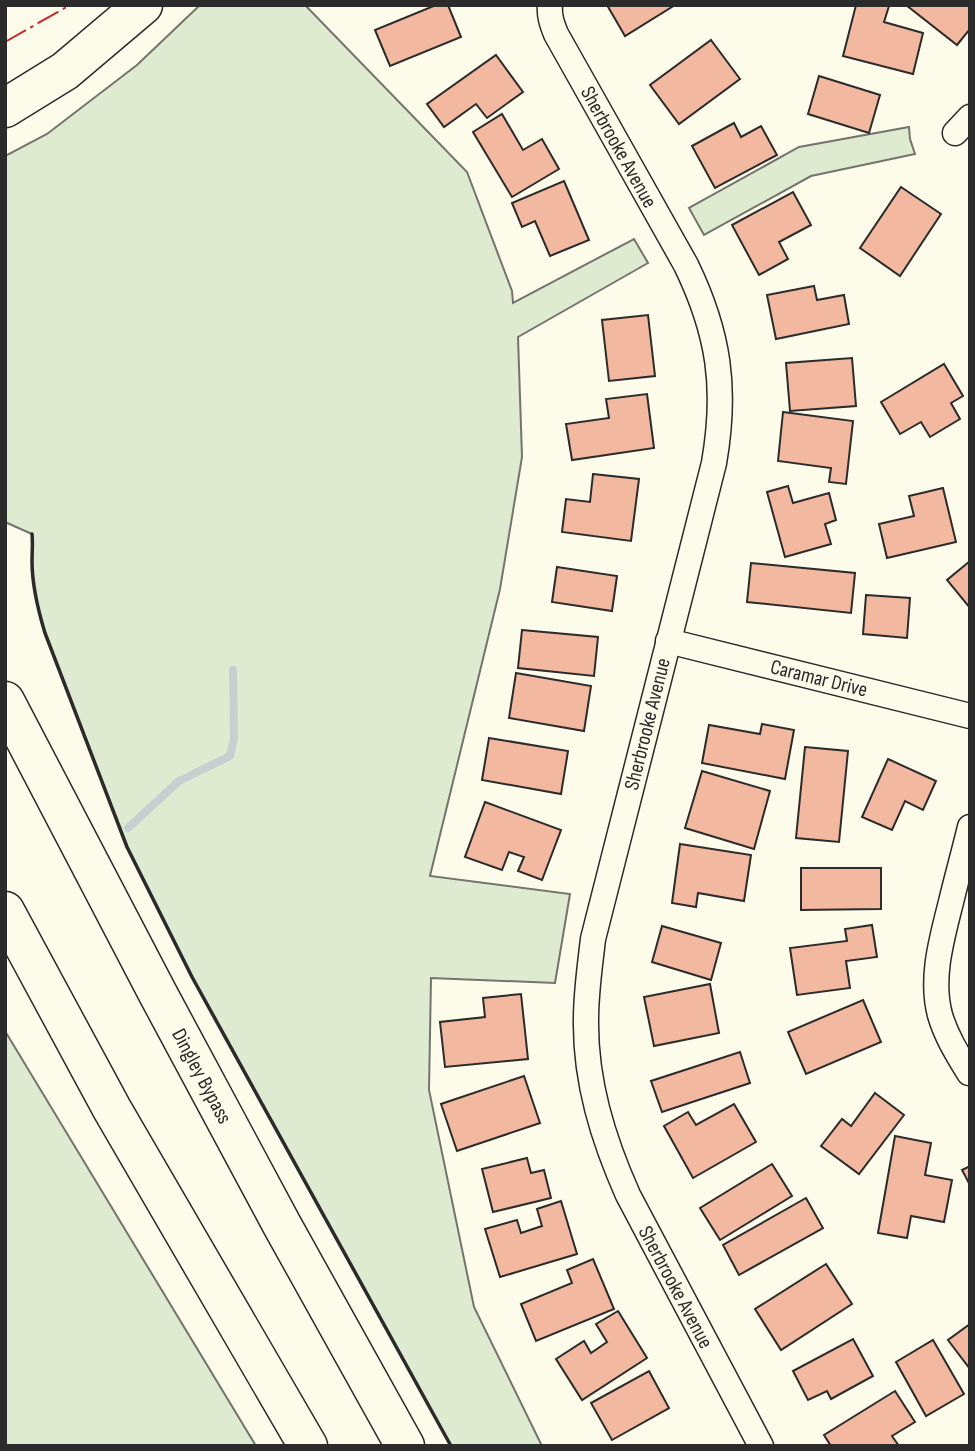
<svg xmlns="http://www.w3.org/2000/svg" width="975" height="1451" font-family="'Sofia Sans Condensed',sans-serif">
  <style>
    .green { fill: #deebd1; stroke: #74746e; stroke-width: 2 }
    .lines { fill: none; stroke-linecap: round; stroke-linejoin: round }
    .stream { stroke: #c7d0d0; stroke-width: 8 }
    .building { fill: #f2b8a0; stroke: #2b2b2b; stroke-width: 2 }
    .street-casing { stroke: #2b2b2b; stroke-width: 27 }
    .highway-casing { stroke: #2b2b2b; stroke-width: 41 }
    .street { stroke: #fdfbea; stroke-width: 24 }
    .highway { stroke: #fdfbea; stroke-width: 38 }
    .wall { stroke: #2b2b2b; stroke-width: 3.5 }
    .power { stroke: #c62828; stroke-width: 2; stroke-dasharray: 24 5 3.5 5; stroke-linecap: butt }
    .labels { text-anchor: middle; stroke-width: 5; stroke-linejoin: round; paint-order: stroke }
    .street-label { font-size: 21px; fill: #2b2b2b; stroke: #fdfbea }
  </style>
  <rect width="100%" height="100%" fill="#fdfbea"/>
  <g class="green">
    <path d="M200,5H305L467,172L512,291L513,303L634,239L648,263L518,337L522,457L500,589L430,876L570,894L555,983L431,978L429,1090L474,1307L542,1446H451L192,977L127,847L45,633C38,610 32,586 32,562C32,552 33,543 32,534L5,522V156L47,134L137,65Z"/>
    <polygon points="909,127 910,139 915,154 811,176 704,235 689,208 799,147"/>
    <polygon points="5,1031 256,1446 5,1446"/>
  </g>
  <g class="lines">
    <polyline class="stream" points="128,828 179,781 230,756 234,738 233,670"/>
  </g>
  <g class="building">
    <polygon points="436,5 448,5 461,37 390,66 375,30"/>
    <polygon points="607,5 675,5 625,36"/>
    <polygon points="856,5 889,6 884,22 923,33 913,74 843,56"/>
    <polygon points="906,5 970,5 970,29 957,45"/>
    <polygon points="711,40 740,79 679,124 650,85"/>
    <polygon points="496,55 523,92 487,118 476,104 444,127 427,104"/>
    <polygon points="819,76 880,95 869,133 808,114"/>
    <polygon points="502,114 523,150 542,139 559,169 512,197 473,132"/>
    <polygon points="734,123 741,137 761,126 777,155 715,188 692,146"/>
    <polygon points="564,181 589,240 550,256 535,221 522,227 512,203"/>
    <polygon points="901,187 941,214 900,276 860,248"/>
    <polygon points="793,192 811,225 779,242 788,259 759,275 732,225"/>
    <polygon points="814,286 817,300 844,295 849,324 776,339 767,295"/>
    <polygon points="648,315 655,376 609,381 602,320"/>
    <polygon points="852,358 856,406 790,411 786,363"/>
    <polygon points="944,364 963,396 951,403 960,419 930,437 921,422 900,434 881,402"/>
    <polygon points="647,394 654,448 572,460 566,424 609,418 606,399"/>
    <polygon points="783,412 853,421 846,484 829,482 831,468 778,461"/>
    <polygon points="593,474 639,479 631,541 562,532 566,499 590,502"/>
    <polygon points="788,486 793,503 829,493 836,520 825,524 831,544 785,557 767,492"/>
    <polygon points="943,488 956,542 887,558 879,524 914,516 909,496"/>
    <polygon points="970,561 970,608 947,580"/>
    <polygon points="751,563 855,573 851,613 747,602"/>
    <polygon points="557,567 617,576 612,611 552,602"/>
    <polygon points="866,595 910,598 907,638 863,634"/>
    <polygon points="522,630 598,637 594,676 518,668"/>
    <polygon points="516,673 591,686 584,731 509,718"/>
    <polygon points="762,724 794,730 785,779 702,763 709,725 760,734"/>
    <polygon points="489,738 568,751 561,794 482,780"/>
    <polygon points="805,747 848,751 839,842 796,838"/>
    <polygon points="888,759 936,781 923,810 905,801 892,830 862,817"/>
    <polygon points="702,771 770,791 754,849 685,828"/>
    <polygon points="485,802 561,830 542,880 518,871 524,857 509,852 502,870 465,857"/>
    <polygon points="680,844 751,855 744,901 698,893 696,907 672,903"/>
    <polygon points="801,868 881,868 881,909 801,910"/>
    <polygon points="872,925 877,957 846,961 850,988 797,995 790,948 847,941 845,929"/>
    <polygon points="662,926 721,943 711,980 652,962"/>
    <polygon points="710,984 719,1033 654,1046 644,997"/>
    <polygon points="521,994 528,1059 445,1067 440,1022 485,1017 483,998"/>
    <polygon points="863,1000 881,1042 806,1074 788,1032"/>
    <polygon points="740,1052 750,1083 662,1112 651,1081"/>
    <polygon points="524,1076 540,1123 457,1151 441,1104"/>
    <polygon points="875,1093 904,1115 859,1174 821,1146 842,1119 851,1126"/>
    <polygon points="734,1104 756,1142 693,1178 664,1126 688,1112 696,1125"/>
    <polygon points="895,1136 931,1143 925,1175 952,1180 944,1222 911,1216 907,1238 878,1233"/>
    <polygon points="527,1158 531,1173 544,1170 551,1198 493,1212 482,1169"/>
    <polygon points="772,1164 792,1196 720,1240 700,1208"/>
    <polygon points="970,1166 970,1185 962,1170"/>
    <polygon points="806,1198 823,1228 739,1275 723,1245"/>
    <polygon points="561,1201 577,1254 500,1277 485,1229 517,1220 521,1233 542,1226 537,1209"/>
    <polygon points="593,1259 614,1309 536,1341 521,1304 572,1283 567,1270"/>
    <polygon points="826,1264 852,1304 781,1350 755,1309"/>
    <polygon points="618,1311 647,1358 582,1400 556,1359 584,1341 591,1353 607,1342 596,1324"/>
    <polygon points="970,1324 970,1369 948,1340"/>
    <polygon points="853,1339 873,1376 831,1399 827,1391 808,1400 793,1371"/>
    <polygon points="933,1340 964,1394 926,1416 896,1362"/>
    <polygon points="649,1371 669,1408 612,1440 591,1403"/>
    <polygon points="895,1391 915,1422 892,1436 899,1446 831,1446 824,1435"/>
  </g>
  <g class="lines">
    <g class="street-casing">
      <g id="street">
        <path d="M550,5C549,16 552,24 556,34L686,265C719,333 727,388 714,463L593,939C590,966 586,992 586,1019C585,1081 603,1139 628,1195L761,1446"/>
        <polyline points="955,133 970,117"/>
        <polyline points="668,641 970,716"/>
        <path d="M969,1073C958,1055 946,1036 940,1015C930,978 942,938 951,902C957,877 964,852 970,827"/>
      </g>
    </g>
    <g class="highway-casing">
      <g id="highway">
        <polyline points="5,108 65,71 143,5"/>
        <polyline points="5,701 157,992 282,1225 405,1446"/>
        <polyline points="5,911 112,1109 308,1446"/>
      </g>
    </g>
    <use href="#street" class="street"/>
    <use href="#highway" class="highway"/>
    <path class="wall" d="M32,534C33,543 32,552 32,561C32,586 38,610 45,633L127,847L192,977L451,1446"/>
    <polyline class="power" points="5,42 70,5"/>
  </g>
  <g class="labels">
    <g class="street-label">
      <text transform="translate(619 147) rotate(61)" y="7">Sherbrooke Avenue</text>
      <text transform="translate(819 678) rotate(14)" y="7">Caramar Drive</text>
      <text transform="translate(647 724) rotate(-76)" y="7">Sherbrooke Avenue</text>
      <text transform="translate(202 1076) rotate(62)" y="7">Dingley Bypass</text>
      <text transform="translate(676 1287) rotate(62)" y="7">Sherbrooke Avenue</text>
    </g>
  </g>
  <rect width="975" height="1451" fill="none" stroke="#2b2b2b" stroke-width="14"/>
</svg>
